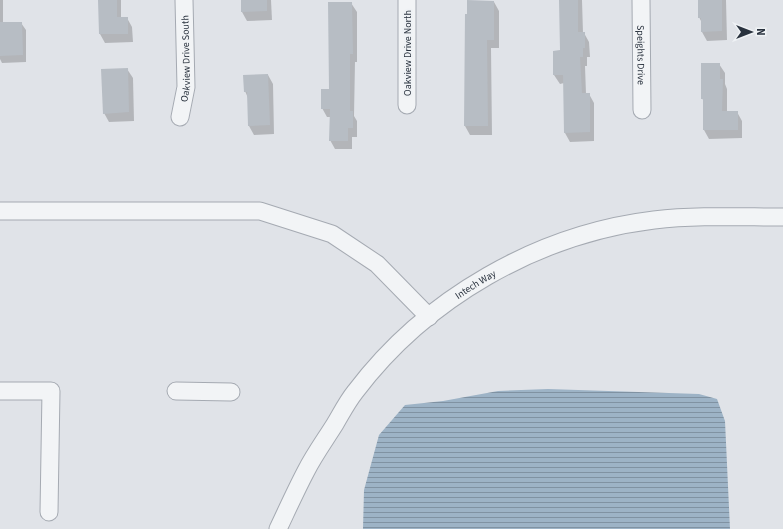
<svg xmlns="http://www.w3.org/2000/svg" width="783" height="529" font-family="'Source Sans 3',sans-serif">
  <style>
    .water { fill: url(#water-rules) }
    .shadow { fill: #0003 }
    .building { fill: #b7bdc4 }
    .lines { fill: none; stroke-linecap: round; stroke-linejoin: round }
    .minor-casing { stroke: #a5aab2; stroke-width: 19 }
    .minor { stroke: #f2f4f6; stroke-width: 17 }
    .labels { text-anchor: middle; stroke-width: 4; stroke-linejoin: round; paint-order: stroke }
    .street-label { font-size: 10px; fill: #29323e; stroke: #eff2f5 }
  </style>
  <defs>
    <pattern id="water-rules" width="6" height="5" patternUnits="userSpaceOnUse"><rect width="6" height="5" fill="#9db3c6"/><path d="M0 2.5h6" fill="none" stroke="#8092a2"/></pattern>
  </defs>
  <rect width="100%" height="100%" fill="#e0e3e8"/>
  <polygon class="water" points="548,389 699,394 717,399 725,421 730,529 363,529 364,490 379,435 405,405 443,401 498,391"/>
  <g class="shadow">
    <polygon points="0,0 3,0 3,23 21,23 26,30 26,62 2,63 0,59"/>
    <polygon points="99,0 121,0 121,18 127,18 132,27 133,42 105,43 100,34"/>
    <polygon points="242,0 271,0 272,20 247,21 242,12"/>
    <polygon points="560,0 582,0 583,33 584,33 589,42 590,57 587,57 587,66 585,66 586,94 589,94 594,103 594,141 570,142 565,133 564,83 560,84 554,75 561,51"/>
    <polygon points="702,0 726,0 727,40 707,41 702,32 702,23 699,17"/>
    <polygon points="494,2 499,11 499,48 491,48 492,135 470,135 465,126 465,109"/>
    <polygon points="351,3 357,12 357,62 355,62 354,116 357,121 357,137 352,137 352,149 335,149 330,140 331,117 327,117 322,108 330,90"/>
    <polygon points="719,64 725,73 725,84 727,89 727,112 737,112 742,121 742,138 709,139 704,130 704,102 702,98"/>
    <polygon points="127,69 133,78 134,121 109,122 104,113"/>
    <polygon points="268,75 273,84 274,134 254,135 249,126 248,98 245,91"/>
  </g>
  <g class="building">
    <polygon points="98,0 117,0 117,17 128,17 128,34 99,34"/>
    <polygon points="241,0 267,0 267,11 241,12"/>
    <polygon points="467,0 494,1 494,40 487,40 488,126 464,126 465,14 467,14"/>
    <polygon points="559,0 578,0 578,32 585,32 585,48 583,48 583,57 580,57 582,93 590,93 590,132 564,133 563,75 553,75 553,51 560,50"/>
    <polygon points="698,0 722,0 722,31 701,32 701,18 698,18"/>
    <polygon points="328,2 352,2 353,54 350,54 350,111 353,111 353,128 348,128 348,141 329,141 330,109 321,109 321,89 329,89"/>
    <polygon points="0,22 22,22 23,55 0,56"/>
    <polygon points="701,63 720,63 720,79 723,79 722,111 738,111 738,130 703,130 703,99 701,99"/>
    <polygon points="128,68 129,112 103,114 101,69"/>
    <polygon points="268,74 270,125 248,126 247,92 244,92 243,75"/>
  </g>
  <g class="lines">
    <g class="minor-casing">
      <g id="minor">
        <polyline points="407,0 407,105"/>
        <path id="s1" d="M641,0L642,110"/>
        <path id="s2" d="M180,117L186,87L184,0"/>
        <polyline points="0,211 260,211 332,234 377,264 429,317"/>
        <polyline points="0,391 51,391 49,512"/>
        <polyline points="176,391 231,392"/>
        <path id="s3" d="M278,529C287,510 296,490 306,471C314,455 325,440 335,424C341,414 347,402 355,392C426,298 538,234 654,220C697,215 740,217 783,217"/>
      </g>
    </g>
    <use href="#minor" class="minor"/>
  </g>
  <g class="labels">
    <g class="street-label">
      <text transform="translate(407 53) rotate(-90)" y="4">Oakview Drive North</text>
      <text dy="4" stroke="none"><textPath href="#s1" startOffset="55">Speights Drive</textPath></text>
      <text dy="4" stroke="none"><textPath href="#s2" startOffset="59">Oakview Drive South</textPath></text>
      <text dy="4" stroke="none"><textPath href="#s3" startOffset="320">Intech Way</textPath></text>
    </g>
  </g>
  <g transform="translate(751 32) rotate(90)" stroke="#eff2f5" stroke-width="3" paint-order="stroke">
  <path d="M0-3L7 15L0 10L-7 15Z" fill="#29323e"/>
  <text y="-6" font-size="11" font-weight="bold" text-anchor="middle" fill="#29323e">N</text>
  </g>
</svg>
